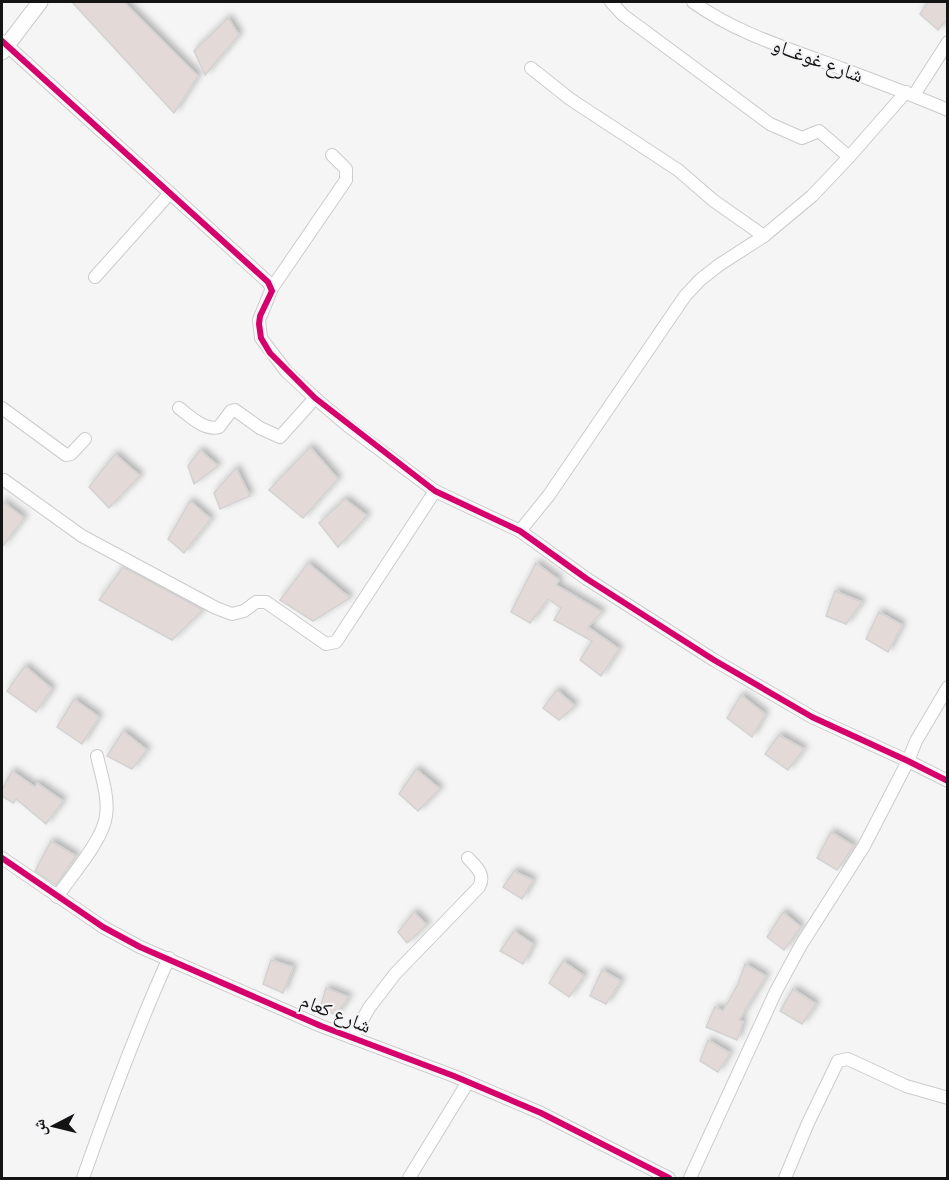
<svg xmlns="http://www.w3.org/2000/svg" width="949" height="1180" font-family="'Roboto Condensed','Noto Naskh Arabic',sans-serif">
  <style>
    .building { fill: #e3dad8; stroke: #d3d2d2; stroke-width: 1.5; filter: url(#shadow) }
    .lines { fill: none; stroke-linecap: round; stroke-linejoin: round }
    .minor-casing { stroke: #cbcbcc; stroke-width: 14 }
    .major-casing { stroke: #cbcbcc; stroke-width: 17 }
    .minor { stroke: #fefefe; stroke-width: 12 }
    .major { stroke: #fefefe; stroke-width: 15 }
    .cycleway-casing { stroke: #f4f4f6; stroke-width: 10 }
    .cycleway { stroke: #d6006c; stroke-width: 6 }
    .labels { text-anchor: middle; stroke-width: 4.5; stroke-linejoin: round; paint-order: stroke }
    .street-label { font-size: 20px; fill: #141415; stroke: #f4f4f6 }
  </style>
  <defs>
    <filter id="shadow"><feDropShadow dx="3.5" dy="-3.5" stdDeviation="3" flood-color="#0004"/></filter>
  </defs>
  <rect width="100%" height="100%" fill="#f5f5f5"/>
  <g class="building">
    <polygon points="72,2 124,2 198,76 174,113"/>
    <polygon points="928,2 948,2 948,18 938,30 920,14"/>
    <polygon points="228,18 239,35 205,75 194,51"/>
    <polygon points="310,447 338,479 303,518 269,490"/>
    <polygon points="200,450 218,466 194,484 188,466"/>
    <polygon points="115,454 140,476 109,508 89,487"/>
    <polygon points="236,468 250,496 220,509 214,493"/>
    <polygon points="345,499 367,516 338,547 319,523"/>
    <polygon points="2,501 24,518 2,547"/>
    <polygon points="190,501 211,519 184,553 168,539"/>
    <polygon points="308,563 350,598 313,621 280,600"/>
    <polygon points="536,563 559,580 556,585 602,612 588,627 619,649 601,676 580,660 592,641 554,620 561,608 548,599 530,623 511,612"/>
    <polygon points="123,567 203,610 172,640 99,600"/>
    <polygon points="835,591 862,602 846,624 826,616"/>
    <polygon points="879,612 902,625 888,652 866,639"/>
    <polygon points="25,666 52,689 36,712 7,691"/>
    <polygon points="557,690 575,706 559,720 543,708"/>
    <polygon points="741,695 765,714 752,737 727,718"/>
    <polygon points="74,699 99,717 82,744 57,727"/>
    <polygon points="123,731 147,750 132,769 107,756"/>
    <polygon points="779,735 804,749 788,770 765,754"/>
    <polygon points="416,769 440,789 418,811 399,794"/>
    <polygon points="12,771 35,787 37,783 63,801 46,824 16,799 13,803 2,796 2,790"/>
    <polygon points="831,832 854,846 837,870 817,858"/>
    <polygon points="51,841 76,856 56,885 35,871"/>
    <polygon points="514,871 533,880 522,899 503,887"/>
    <polygon points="414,912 427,925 407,943 398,932"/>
    <polygon points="783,912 801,927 784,950 767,937"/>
    <polygon points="514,931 533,944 523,964 500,951"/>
    <polygon points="271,960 293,967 283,993 263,984"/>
    <polygon points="563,961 584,976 569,997 549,983"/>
    <polygon points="745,964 766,976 739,1020 743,1022 737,1040 706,1027 715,1007 723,1011 738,984"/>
    <polygon points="602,970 621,981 606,1004 590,996"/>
    <polygon points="326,988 349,997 336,1015 320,1008"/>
    <polygon points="793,989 816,1004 802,1024 780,1011"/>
    <polygon points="708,1040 730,1053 718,1072 700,1061"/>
  </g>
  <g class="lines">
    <g class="minor-casing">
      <g id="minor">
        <polyline points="611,2 623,15 770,124 802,138 819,131 849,157"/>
        <path d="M693,2C733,31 780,46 827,63C867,78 908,93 948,110"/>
        <polyline points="2,41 268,282 272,288"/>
        <polyline points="531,68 570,99 678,170 714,201 764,236"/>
        <polyline points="914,95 948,42"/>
        <polyline points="332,155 346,169 346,180 272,288 259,320 261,338 286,371 315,398 348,426 435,491 520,531 587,579 714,660 812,717 908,761 948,781"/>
        <polyline points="95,277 170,193"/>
        <polyline points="2,408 66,455 71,454 85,439"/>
        <path d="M179,408C190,416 204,431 219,427L231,411L235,410L260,428L280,437L315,398"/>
        <polyline points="4,480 82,536 216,608 232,614 244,611 256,602 266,602 326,644 336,642 435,491"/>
        <polyline points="520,531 549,495 685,296 700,280 719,265 764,236 812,196 849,157 906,92"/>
        <polyline points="2,858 103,927 140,947 321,1026 454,1076 541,1113 669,1178"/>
        <path d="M57,897C71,876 103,840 106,816C109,797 101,774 97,756"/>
        <path d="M352,1038L369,1008L395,974L479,887C486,874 476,867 468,858"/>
        <path d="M83,1178C109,1104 136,1030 169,958"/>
        <polyline points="409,1178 468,1082"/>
        <polyline points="690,1178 776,991 801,945 864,846 908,761 916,741 948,687"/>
        <polyline points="785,1178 808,1123 838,1061 848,1059 906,1086 948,1098"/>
      </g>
    </g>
    <g class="major-casing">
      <polyline id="major" points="2,52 40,2"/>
    </g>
    <use href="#minor" class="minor"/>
    <use href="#major" class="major"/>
    <g class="cycleway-casing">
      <g id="cycleway">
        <polyline points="2,41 268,282 272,291 260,316 259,324 261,338 270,353 315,398 435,491 520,531 587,579 714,660 812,717 908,761 948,781"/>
        <polyline points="2,858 103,927 140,947 321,1026 454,1076 541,1113 669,1178"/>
      </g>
    </g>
    <use href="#cycleway" class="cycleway"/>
  </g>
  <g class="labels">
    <g class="street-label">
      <text transform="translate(818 60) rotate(20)" y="7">شارع غوغــاو</text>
      <text transform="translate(336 1013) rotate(22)" y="7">شارع كعام</text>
    </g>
  </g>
  <rect width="949" height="1180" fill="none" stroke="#141415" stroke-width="6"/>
  <g transform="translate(54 1126) rotate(263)" stroke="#f4f4f6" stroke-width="4.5" paint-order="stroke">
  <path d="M0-4.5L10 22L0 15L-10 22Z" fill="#141415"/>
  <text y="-9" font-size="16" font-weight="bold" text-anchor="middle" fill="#141415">ش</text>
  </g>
</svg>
